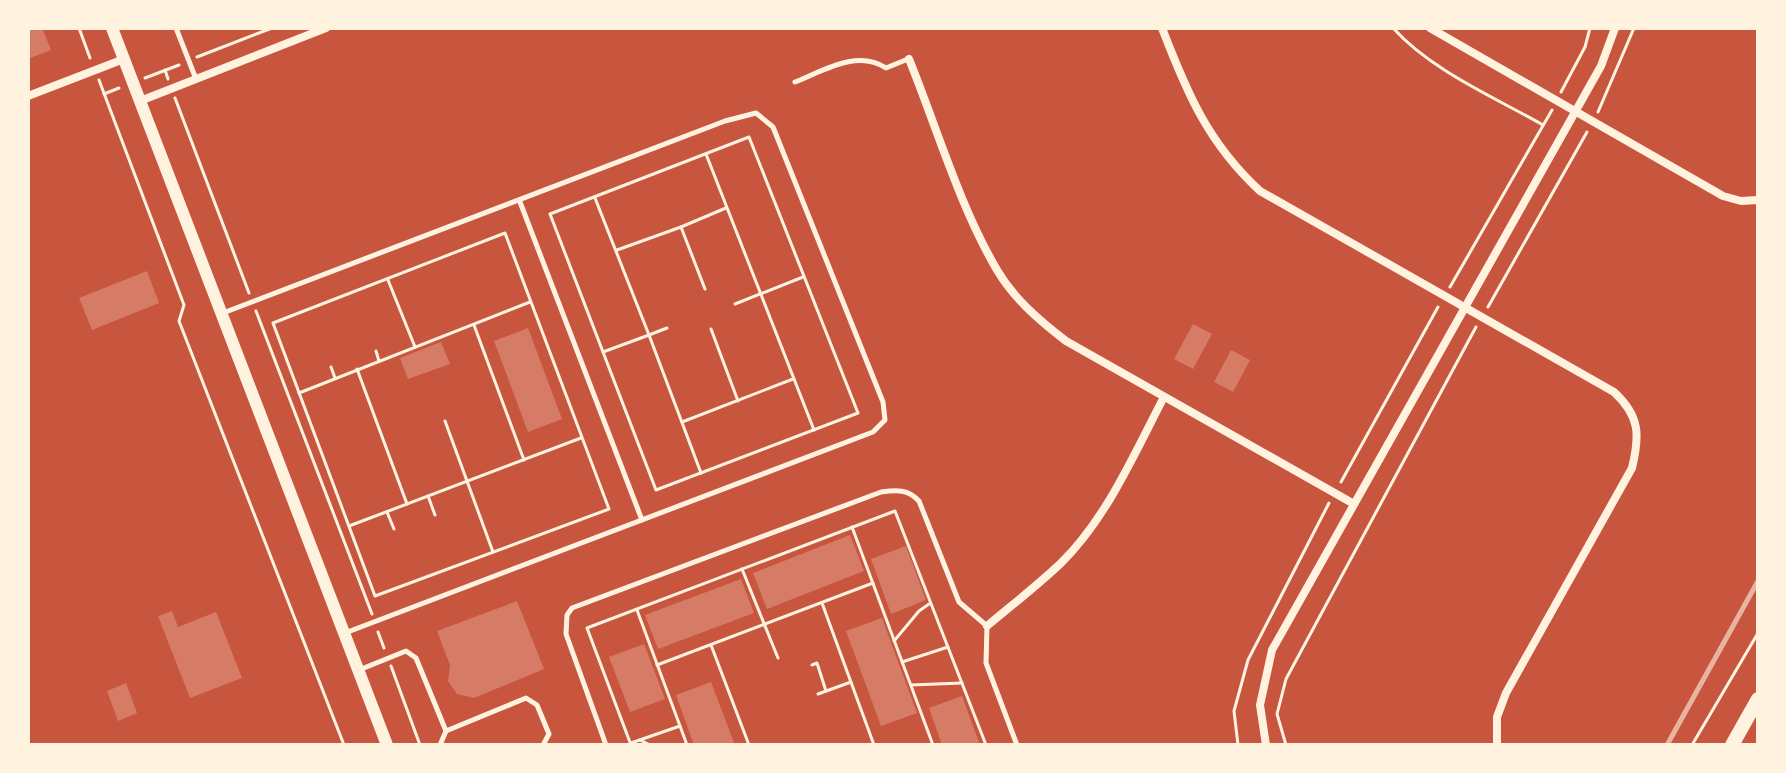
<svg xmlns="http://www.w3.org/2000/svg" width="1786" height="773" font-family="Manrope,sans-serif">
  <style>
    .building { fill: #d67c66 }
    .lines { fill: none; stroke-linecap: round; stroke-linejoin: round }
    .path { stroke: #fff3e0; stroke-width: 3 }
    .service { stroke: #fff3e0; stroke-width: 5 }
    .minor { stroke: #fff3e0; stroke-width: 8 }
    .tertiary { stroke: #fff3e0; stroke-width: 12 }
    .secondary { stroke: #fff3e0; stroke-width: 14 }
    .rail { stroke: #e9b49f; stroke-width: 5 }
  </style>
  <rect width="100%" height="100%" fill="#c8553d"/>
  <g class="building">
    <polygon points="28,28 42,28 51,50 28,59"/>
    <polygon points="147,271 159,303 92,330 79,298"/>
    <polygon points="1193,324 1212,334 1193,369 1174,359"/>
    <polygon points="528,328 562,419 528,432 494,341"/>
    <polygon points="441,342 450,364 408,379 400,358"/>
    <polygon points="1231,350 1250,360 1233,392 1214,382"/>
    <polygon points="850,535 864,571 767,609 753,573"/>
    <polygon points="906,546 926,600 891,614 871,559"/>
    <polygon points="741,579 754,613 658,649 645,615"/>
    <polygon points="517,601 544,669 474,698 457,694 448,681 450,665 437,631"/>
    <polygon points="172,611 178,627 216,612 242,678 190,698 158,616"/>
    <polygon points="882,618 917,713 881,726 846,631"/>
    <polygon points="644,644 665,699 630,712 609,657"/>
    <polygon points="711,682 735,745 694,745 676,695"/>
    <polygon points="126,683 137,713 118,721 107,691"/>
    <polygon points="962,696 980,745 942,745 929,708"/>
  </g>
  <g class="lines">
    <g class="path">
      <polyline points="79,28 90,58"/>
      <path d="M1393,28C1432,71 1494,97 1543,125"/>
      <polyline points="197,57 272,28"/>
      <polyline points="165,70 168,79"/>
      <polyline points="145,78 179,65"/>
      <polyline points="99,80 184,305 179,321 344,745"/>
      <polyline points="1561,92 1585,47 1590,28"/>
      <polyline points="104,94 119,88"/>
      <polyline points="175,98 249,293"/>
      <polyline points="1598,112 1634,28"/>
      <polygon points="749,137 858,413 656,490 550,214"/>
      <polyline points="706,154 814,430"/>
      <polyline points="595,198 649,335 603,352"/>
      <polygon points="505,233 609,509 375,596 273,323"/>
      <polyline points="617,250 681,227"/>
      <polyline points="388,280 415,347"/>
      <polyline points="1450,287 1552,110"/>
      <polyline points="705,289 681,227 726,208"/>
      <polyline points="735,304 803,277"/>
      <polyline points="1488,307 1587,132"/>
      <polyline points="256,311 372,614"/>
      <polyline points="474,325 524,460"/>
      <polyline points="667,328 649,335 701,473"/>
      <polyline points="711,329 738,401"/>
      <polyline points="376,351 379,361"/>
      <polyline points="331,367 335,378"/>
      <polyline points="357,369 407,504"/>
      <polyline points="299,393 530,302"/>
      <polyline points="445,421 493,552"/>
      <polyline points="682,422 793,379"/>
      <polyline points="1341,482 1438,307"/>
      <polyline points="428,496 435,515"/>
      <polyline points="387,512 394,529"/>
      <polyline points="349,526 581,438"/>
      <polyline points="852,527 933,745"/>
      <polyline points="742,569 778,658"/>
      <polyline points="822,603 874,745"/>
      <polyline points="378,632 384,648"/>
      <polyline points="894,641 919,611 929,604"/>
      <polyline points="711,645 749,745"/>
      <polyline points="902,662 948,647"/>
      <polyline points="657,665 873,583"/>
      <polyline points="812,665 817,663 826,691"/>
      <polyline points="391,666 420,745"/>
      <polyline points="911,685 962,683"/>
      <polyline points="818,694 851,682"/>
      <polyline points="680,726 687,745"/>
      <polyline points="640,740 650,745"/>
      <polyline points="631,743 680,726 637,610"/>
      <polyline points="631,745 587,628 895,511 986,745"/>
      <polyline points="1238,745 1234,711 1248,660 1329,503"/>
      <polyline points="1286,745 1277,714 1286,679 1476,327"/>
      <polyline points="1692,745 1758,633"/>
    </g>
    <g class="service">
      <polyline points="176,28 196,79"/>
      <path d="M795,82C823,71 857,49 886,68L908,59"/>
      <polyline points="520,202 642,520"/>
      <polyline points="223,313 725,121 756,113 773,127 883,402 885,420 873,432 345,633"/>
      <polyline points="359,670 406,651 416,658 446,731 440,745"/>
      <polyline points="446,731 526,698 537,705 549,734 543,745"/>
      <path d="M606,745L566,634L567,615L572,608L881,492C897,490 908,489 919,501L959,602L987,626L986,663L1017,745"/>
    </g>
    <g class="minor">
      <path d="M1162,28C1187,93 1208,143 1260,191L1614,392C1640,416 1640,435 1632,468L1506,693L1497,717V745"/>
      <polyline points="1430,28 1723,196 1741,201 1758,200"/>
      <path d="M909,59C937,128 959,205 997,270C1014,299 1040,321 1066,341L1354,504"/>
      <polyline points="28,96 124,59"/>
      <polyline points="140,101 326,28"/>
      <path d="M987,626C1012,605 1038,585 1061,563C1107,518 1135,452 1164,397"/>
      <polyline points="1266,745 1260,705 1272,650 1601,66 1615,28"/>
    </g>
    <polyline class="tertiary" points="112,28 387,745"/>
    <polyline class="secondary" points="1732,745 1758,699"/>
    <polyline class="rail" points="1667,745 1758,581"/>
  </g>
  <rect width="1786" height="773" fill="none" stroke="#fff3e0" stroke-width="60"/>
</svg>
